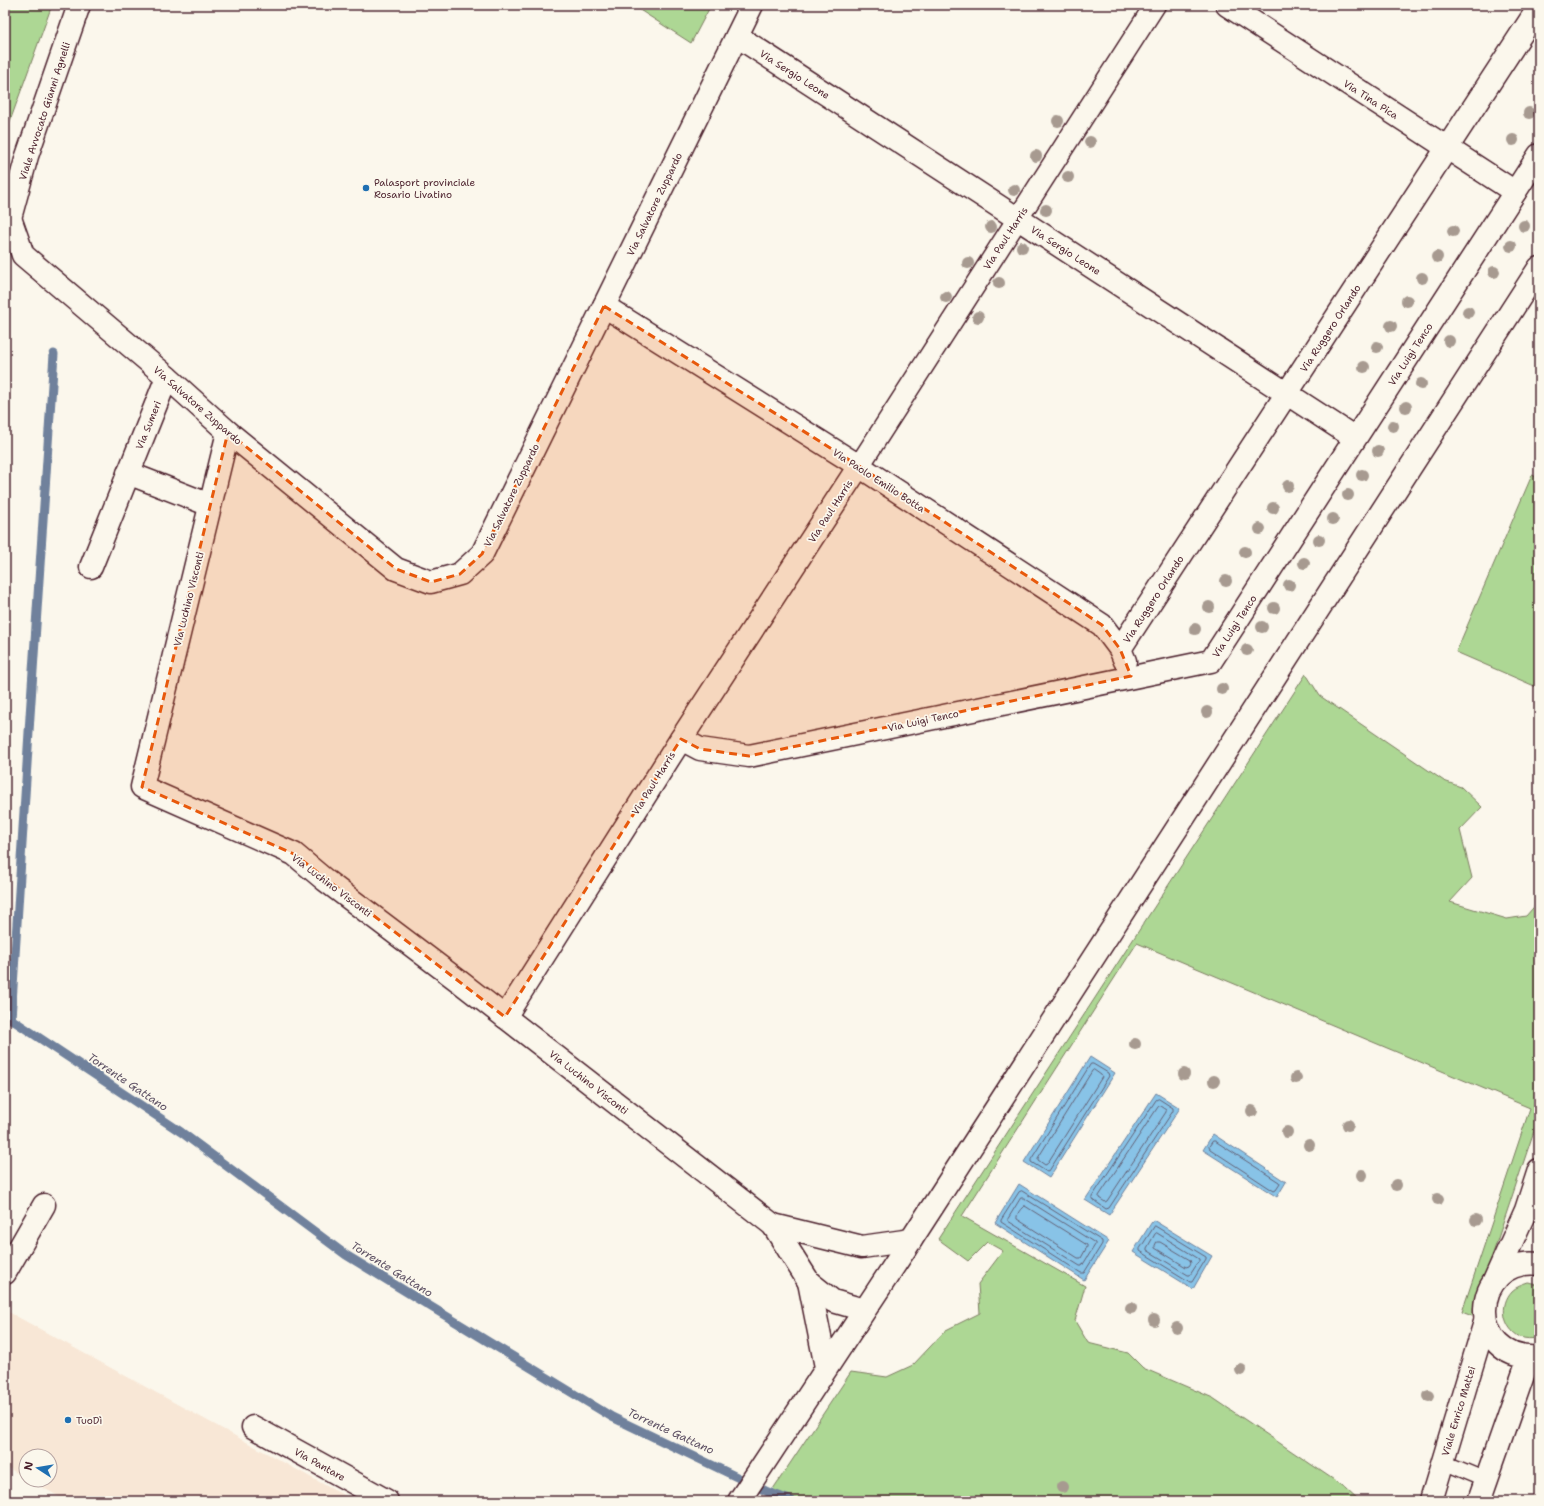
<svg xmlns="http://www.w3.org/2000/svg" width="1544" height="1506" font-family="'Shantell Sans',sans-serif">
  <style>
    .built { fill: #f8e7d6 }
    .green { fill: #add794; stroke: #7c7b60 }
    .water { fill: #88c3e7; stroke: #6f819c }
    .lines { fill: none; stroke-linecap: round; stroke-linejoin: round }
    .shore { stroke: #636176; stroke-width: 1 }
    .stream { stroke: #6f819c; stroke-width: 9 }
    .service-casing { stroke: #4a1f2b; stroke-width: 17 }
    .pedestrian-casing { stroke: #4a1f2b; stroke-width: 23 }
    .minor-casing { stroke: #4a1f2b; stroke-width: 25 }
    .tertiary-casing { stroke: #4a1f2b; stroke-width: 25 }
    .primary-casing { stroke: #4a1f2b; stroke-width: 25 }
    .service { stroke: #fbf7ec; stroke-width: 14 }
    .pedestrian { stroke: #fbf7ec; stroke-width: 20 }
    .minor { stroke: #fbf7ec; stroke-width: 22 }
    .tertiary { stroke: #fbf7ec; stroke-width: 22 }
    .primary { stroke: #fbf7ec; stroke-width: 22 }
    .tree { fill: #a79a90 }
    .marked { fill: #e8590c; fill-opacity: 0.2; stroke: #e8590c; stroke-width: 3; stroke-dasharray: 8 5; stroke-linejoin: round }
    .poi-dot { fill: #1f6fb2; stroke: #fbf7ec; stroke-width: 1.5 }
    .labels { text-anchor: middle; stroke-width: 3.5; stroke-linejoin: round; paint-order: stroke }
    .street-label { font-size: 10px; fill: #4a1f2b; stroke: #fbf7ec }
    .poi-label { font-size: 10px; fill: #4a1f2b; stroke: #fbf7ec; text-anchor: start }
    .water-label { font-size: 11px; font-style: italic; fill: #5d5063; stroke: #fbf7ec }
  </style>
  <rect width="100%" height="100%" fill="#fbf7ec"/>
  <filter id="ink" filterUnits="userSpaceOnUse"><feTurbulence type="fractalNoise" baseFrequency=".025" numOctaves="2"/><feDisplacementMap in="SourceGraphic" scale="8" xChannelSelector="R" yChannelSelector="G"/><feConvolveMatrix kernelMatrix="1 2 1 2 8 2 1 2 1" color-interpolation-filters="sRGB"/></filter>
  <g filter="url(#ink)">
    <polygon class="built" points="5,1310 354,1501 67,1501 29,1480 50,1480 50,1456 26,1456 26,1478 5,1466"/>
    <g class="green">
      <polygon points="5,5 52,5 5,135"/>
      <polygon points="632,5 711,5 691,43"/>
      <polygon points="1532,475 1539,478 1539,688 1456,652"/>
      <polygon points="1306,674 1320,696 1444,781 1461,787 1482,807 1460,830 1472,878 1450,902 1507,919 1526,916 1539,901 1539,1116 1472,1316 1462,1312 1530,1108 1137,943 962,1216 1085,1286 1075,1321 1088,1343 1128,1353 1143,1368 1213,1398 1346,1488 1360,1501 765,1501 851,1372 887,1377 913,1365 946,1330 980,1313 978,1284 1003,1251 987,1242 968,1261 938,1239"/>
      <path d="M1528,1283L1539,1285L1538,1338C1532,1339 1525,1339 1520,1337C1503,1328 1499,1305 1512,1291C1516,1287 1522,1285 1528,1283Z"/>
    </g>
    <g class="water">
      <polygon points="1090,1057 1115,1073 1049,1178 1024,1162"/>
      <polygon points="1156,1093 1180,1108 1109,1215 1085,1200"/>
      <polygon points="1213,1134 1286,1182 1277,1197 1203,1150"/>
      <polygon points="1019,1184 1109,1241 1084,1280 995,1223"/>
      <polygon points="1153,1220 1212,1256 1193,1289 1133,1252"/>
    </g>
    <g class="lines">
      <g class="shore">
        <polygon points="1091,1064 1093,1064 1108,1073 1109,1076 1049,1171 1047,1172 1031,1162 1031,1160"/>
        <polygon points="1094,1070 1101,1075 1102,1077 1047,1164 1045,1165 1038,1160 1038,1158 1092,1071"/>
        <polygon points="1159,1099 1173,1108 1173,1111 1109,1208 1106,1209 1092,1199 1092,1197 1156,1100"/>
        <polygon points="1160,1106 1166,1110 1166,1112 1107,1201 1105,1202 1099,1198 1099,1196 1158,1107"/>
        <polygon points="1213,1141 1215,1141 1279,1182 1280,1184 1276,1190 1274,1191 1210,1149 1209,1147"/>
        <polygon points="1022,1191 1102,1241 1102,1244 1084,1273 1081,1273 1001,1222 1001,1220 1019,1192"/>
        <polygon points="1021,1198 1024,1198 1095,1243 1095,1245 1082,1266 1080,1266 1008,1221 1008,1219"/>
        <path d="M1025,1206L1087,1245V1247L1081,1258H1078L1017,1219C1016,1215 1021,1207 1025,1206Z"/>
        <polygon points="1155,1226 1206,1257 1206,1259 1192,1282 1190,1282 1140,1251 1140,1249"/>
        <polygon points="1157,1233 1199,1259 1199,1261 1190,1275 1188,1275 1147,1250 1147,1248 1155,1234"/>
        <polygon points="1157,1242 1160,1242 1190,1260 1191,1263 1189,1266 1186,1267 1155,1248 1155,1246"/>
      </g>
      <g class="stream">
        <polyline points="5,1015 181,1132 346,1255 612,1417 768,1492 792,1501"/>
        <polyline points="11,1019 30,716 54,354"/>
      </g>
      <g class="service-casing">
        <polyline id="service" points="1443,1462 1486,1480"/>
      </g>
      <g class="pedestrian-casing">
        <polyline id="pedestrian" points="859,466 1155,5"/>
      </g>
      <g class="minor-casing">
        <g id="minor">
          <polyline points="1227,5 1515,192"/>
          <polyline points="737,36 1355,438"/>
          <polyline points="10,218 23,255 167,377 228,432 396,569 431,582 460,574 482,554 752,5"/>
          <polyline points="10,218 27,156 79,5"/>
          <polyline points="604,306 859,466 1102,625 1120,649 1125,661"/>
          <polyline points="228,432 142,787 294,854 325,880 460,982 773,1225"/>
          <polyline points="128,473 210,505"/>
          <polyline points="91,567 167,377"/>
          <polyline points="1120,649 1539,7"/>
          <polyline points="681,739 700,749 749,756 1211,661 1539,155"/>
          <polyline points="505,1017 681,739 859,466"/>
          <polyline points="5,1273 44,1205"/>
          <polyline points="809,1282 826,1367"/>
          <polyline points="864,1310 833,1301 809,1282 773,1225 862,1247 911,1240"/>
          <polyline points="253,1427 387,1501"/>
          <polyline points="1431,1501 1485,1322"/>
          <polyline points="1479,1501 1529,1358"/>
        </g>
      </g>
      <g class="tertiary-casing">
        <g id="tertiary">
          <path d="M1539,1264C1469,1256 1465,1363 1539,1357"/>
          <polyline points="1495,1279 1526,1210 1539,1170"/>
        </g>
      </g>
      <g class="primary-casing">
        <polyline id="primary" points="739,1501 911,1240 1539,268"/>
      </g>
      <use href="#service" class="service"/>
      <use href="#pedestrian" class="pedestrian"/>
      <use href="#minor" class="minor"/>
      <use href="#tertiary" class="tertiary"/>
      <use href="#primary" class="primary"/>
    </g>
    <g class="tree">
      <circle cx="1529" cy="113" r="6"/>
      <circle cx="1058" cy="121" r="6"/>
      <circle cx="1513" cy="140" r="6"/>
      <circle cx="1090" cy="142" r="6"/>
      <circle cx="1036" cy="156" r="6"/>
      <circle cx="1068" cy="177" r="6"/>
      <circle cx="1014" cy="190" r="6"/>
      <circle cx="1046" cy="210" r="6"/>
      <circle cx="1524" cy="226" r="6"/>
      <circle cx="991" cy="227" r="6"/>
      <circle cx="1453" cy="231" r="6"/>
      <circle cx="1511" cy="246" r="6"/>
      <circle cx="1022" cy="247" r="6"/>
      <circle cx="1437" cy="257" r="6"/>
      <circle cx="968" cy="263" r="6"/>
      <circle cx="1494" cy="272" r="6"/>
      <circle cx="1422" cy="278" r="6"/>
      <circle cx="999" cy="283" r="6"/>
      <circle cx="946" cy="297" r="6"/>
      <circle cx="1407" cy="301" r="6"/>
      <circle cx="1468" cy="312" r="6"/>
      <circle cx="978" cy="317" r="6"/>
      <circle cx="1391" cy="326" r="6"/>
      <circle cx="1449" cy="341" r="6"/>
      <circle cx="1377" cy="347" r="6"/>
      <circle cx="1364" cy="367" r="6"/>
      <circle cx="1421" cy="384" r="6"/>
      <circle cx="1406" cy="407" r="6"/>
      <circle cx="1393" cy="426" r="6"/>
      <circle cx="1378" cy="451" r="6"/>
      <circle cx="1362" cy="475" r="6"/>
      <circle cx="1288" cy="486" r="6"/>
      <circle cx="1348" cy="495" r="6"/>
      <circle cx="1273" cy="508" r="6"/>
      <circle cx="1333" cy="519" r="6"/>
      <circle cx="1260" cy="529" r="6"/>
      <circle cx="1319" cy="540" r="6"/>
      <circle cx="1245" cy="552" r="6"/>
      <circle cx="1304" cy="563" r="6"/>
      <circle cx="1226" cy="581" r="6"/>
      <circle cx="1289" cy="585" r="6"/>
      <circle cx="1209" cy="607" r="6"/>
      <circle cx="1274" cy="608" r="6"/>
      <circle cx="1262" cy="627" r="6"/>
      <circle cx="1195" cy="629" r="6"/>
      <circle cx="1247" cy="650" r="6"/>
      <circle cx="1222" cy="689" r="6"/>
      <circle cx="1207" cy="712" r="6"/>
      <circle cx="1135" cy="1044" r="6"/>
      <circle cx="1184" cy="1074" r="6"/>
      <circle cx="1296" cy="1078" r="6"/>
      <circle cx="1214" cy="1081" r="6"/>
      <circle cx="1252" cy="1111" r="6"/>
      <circle cx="1348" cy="1125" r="6"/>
      <circle cx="1287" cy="1132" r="6"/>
      <circle cx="1309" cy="1145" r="6"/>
      <circle cx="1362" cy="1175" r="6"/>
      <circle cx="1396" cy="1185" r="6"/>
      <circle cx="1438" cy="1199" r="6"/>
      <circle cx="1476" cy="1220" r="6"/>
      <circle cx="1131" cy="1308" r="6"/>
      <circle cx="1154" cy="1320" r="6"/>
      <circle cx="1177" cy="1328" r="6"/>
      <circle cx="1241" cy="1370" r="6"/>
      <circle cx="1429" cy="1396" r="6"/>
      <circle cx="1062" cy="1487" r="6"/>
    </g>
  </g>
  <path class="marked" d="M604,306L859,466L1102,625L1120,649L1131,676L749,756L700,749L681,739L505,1017L294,854L142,787L228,432L396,569L431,582L460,574L482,554Z"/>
  <g class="poi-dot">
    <circle cx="366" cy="188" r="4"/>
    <circle cx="68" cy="1420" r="4"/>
  </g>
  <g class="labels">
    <g class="street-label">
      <text transform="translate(795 74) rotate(33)" y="4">Via Sergio Leone</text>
      <text transform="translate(1371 99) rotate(33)" y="4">Via Tina Pica</text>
      <text transform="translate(44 111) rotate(-72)" y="4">Viale Avvocato Gianni Agnelli</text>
      <text transform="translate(654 204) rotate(-64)" y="4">Via Salvatore Zuppardo</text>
      <text transform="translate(1005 238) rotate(-57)" y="4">Via Paul Harris</text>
      <text transform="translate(1066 250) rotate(33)" y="4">Via Sergio Leone</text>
      <text transform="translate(1330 328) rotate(-57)" y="4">Via Ruggero Orlando</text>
      <text transform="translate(1410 354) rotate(-57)" y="4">Via Luigi Tenco</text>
      <text transform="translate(198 405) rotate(41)" y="4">Via Salvatore Zuppardo</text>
      <text transform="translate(148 425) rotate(-68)" y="4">Via Sumeri</text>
      <text transform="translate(879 480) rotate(33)" y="4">Via Paolo Emilio Botta</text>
      <text transform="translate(511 495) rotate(-64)" y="4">Via Salvatore Zuppardo</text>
      <text transform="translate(830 511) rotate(-57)" y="4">Via Paul Harris</text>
      <text transform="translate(188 599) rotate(-76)" y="4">Via Luchino Visconti</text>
      <text transform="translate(1153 599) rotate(-57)" y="4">Via Ruggero Orlando</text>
      <text transform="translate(1234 626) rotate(-57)" y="4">Via Luigi Tenco</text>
      <text transform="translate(923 720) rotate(-12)" y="4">Via Luigi Tenco</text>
      <text transform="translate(653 783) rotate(-58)" y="4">Via Paul Harris</text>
      <text transform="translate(332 885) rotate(37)" y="4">Via Luchino Visconti</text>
      <text transform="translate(589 1082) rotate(38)" y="4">Via Luchino Visconti</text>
      <text transform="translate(1458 1411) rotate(-73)" y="4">Viale Enrico Mattei</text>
      <text transform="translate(320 1464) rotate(29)" y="4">Via Pantare</text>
    </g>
    <g class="poi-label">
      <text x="374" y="186">Palasport provinciale<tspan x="374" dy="12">Rosario Livatino</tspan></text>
      <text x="76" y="1424">TuoDì</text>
    </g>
    <g class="water-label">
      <text transform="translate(128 1082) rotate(34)" y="4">Torrente Gattano</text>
      <text transform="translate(392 1269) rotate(32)" y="4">Torrente Gattano</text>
      <text transform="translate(671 1431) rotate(25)" y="4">Torrente Gattano</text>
    </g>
  </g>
  <rect width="1544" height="1506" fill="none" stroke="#fbf7ec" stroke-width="20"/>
  <rect x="10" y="10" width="1524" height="1486" fill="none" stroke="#4a1f2b" stroke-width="1.5" filter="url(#ink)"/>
  <g transform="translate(38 1468) rotate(282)"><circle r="19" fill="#fbf7ec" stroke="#b4a19f"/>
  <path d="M0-3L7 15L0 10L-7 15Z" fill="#1f6fb2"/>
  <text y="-6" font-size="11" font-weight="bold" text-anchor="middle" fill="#4a1f2b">N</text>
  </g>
</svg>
